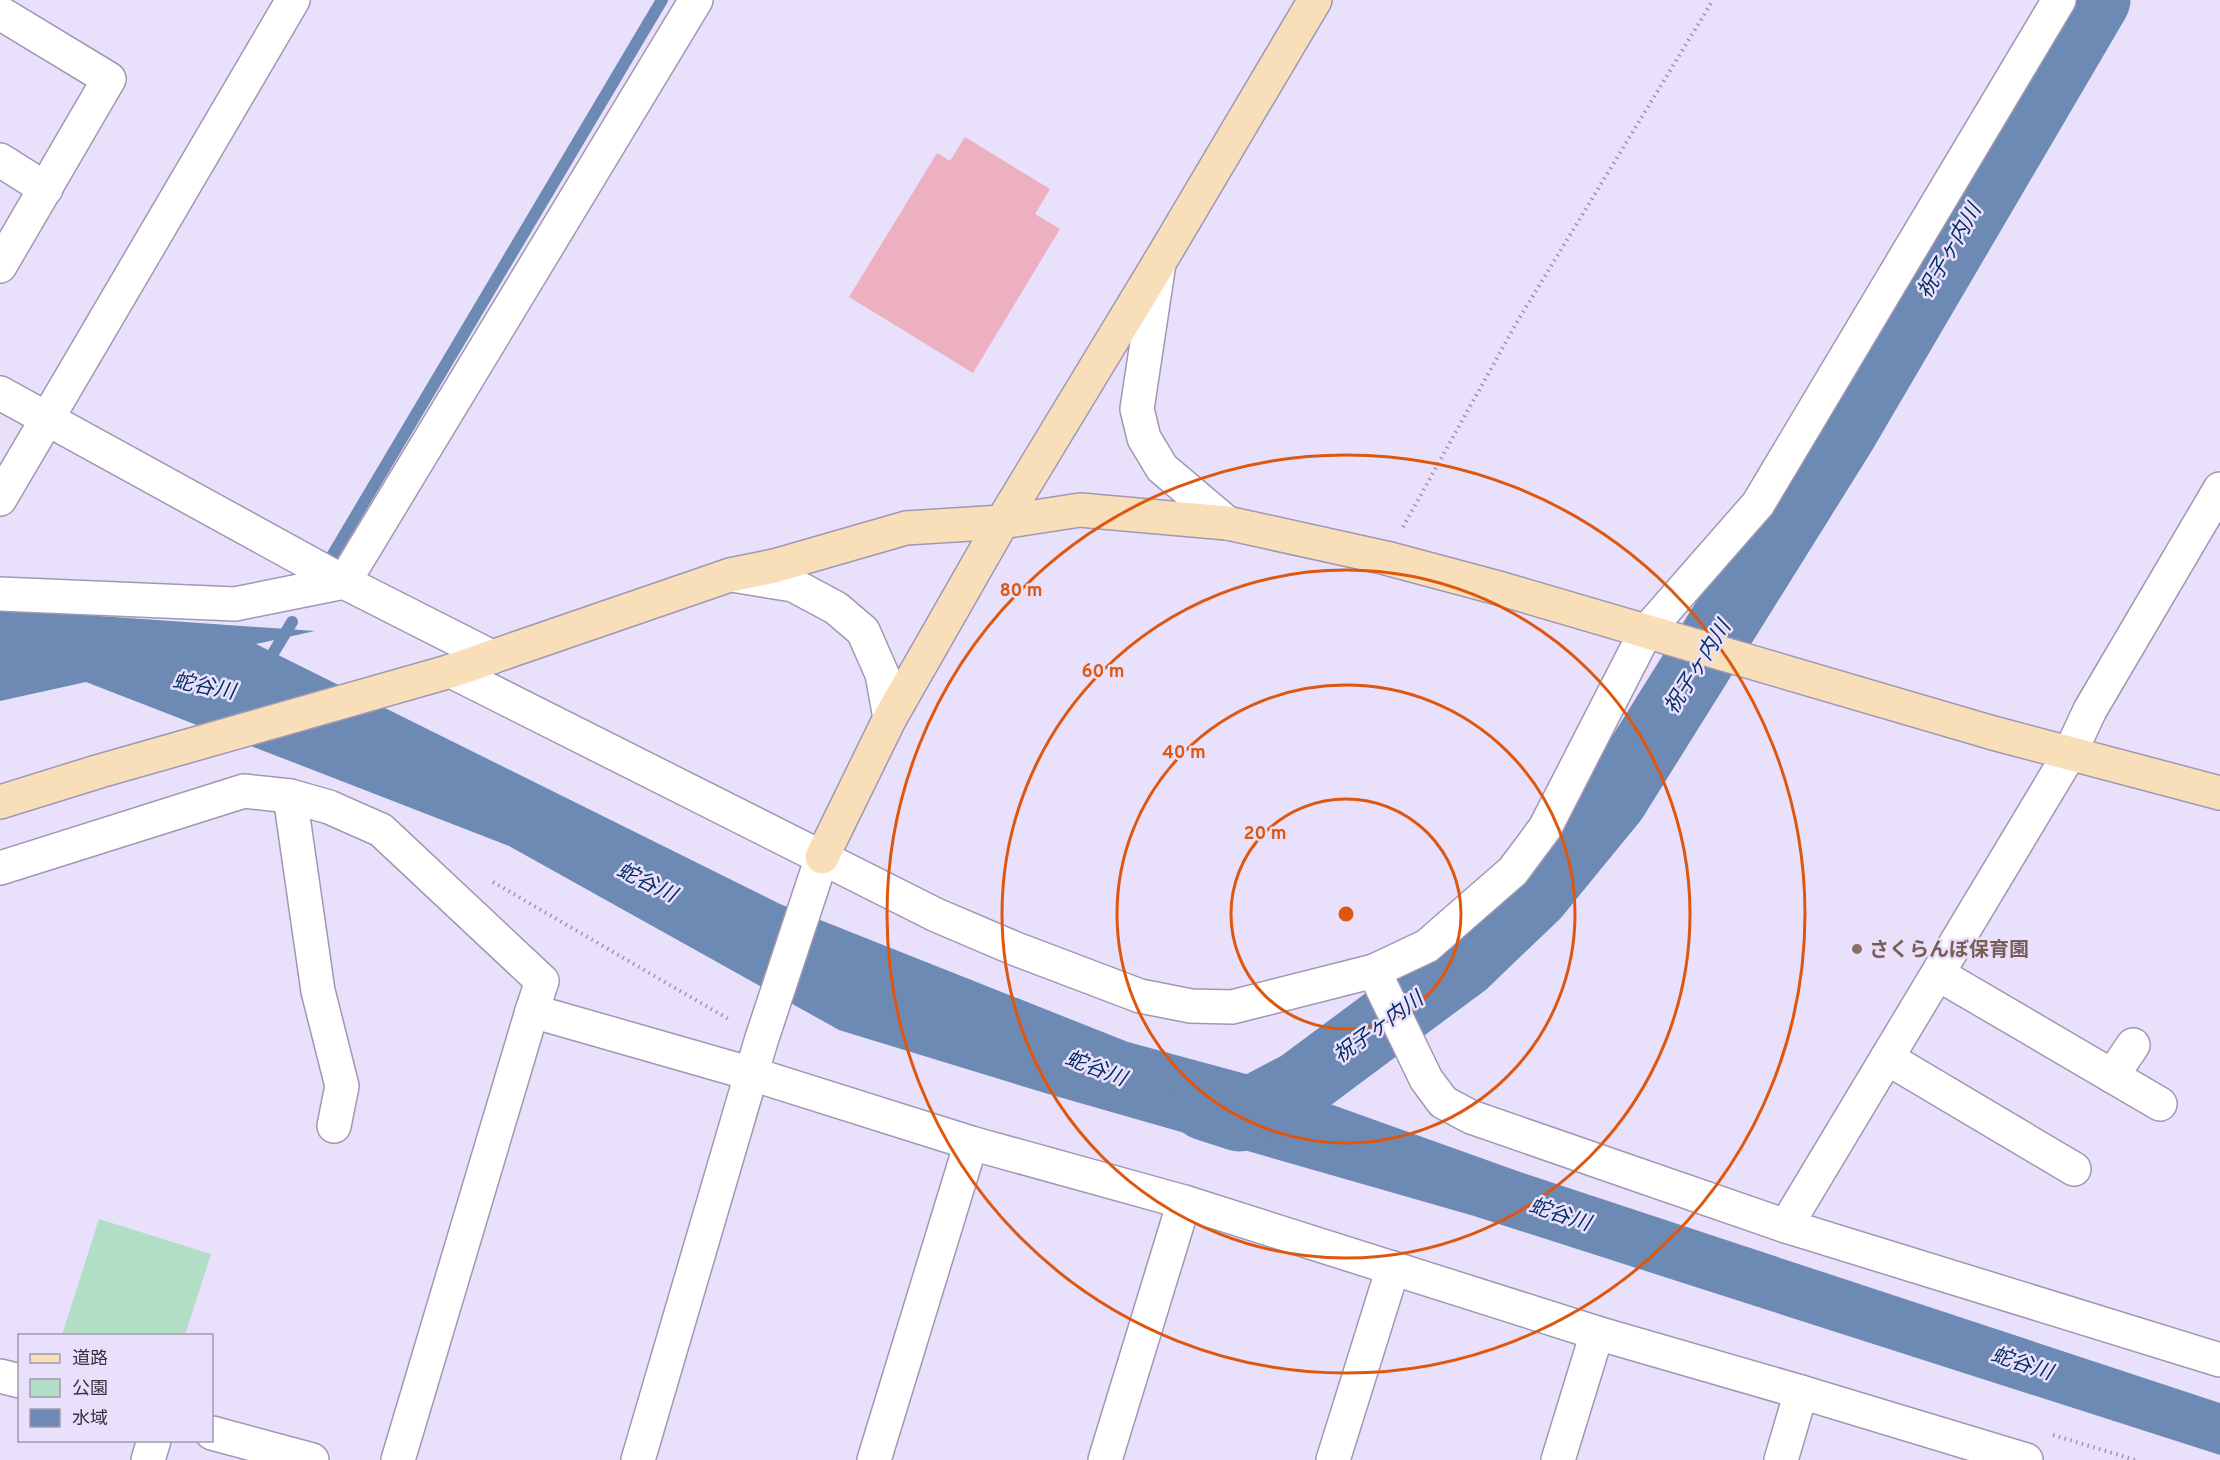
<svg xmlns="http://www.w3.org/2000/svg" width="2220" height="1460" font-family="Overpass,'Noto Sans JP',sans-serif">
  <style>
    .green { fill: #b2ddc7 }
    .water { fill: #6d8ab5 }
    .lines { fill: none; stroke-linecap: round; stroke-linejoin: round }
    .stream { stroke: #6d8ab5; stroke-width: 12 }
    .river { stroke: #6d8ab5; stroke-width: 69 }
    .building { fill: #ecb0c1 }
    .street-casing { stroke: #a098b2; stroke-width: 36 }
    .secondary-casing { stroke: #a098b2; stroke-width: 36 }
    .path { stroke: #9c96aa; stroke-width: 4; stroke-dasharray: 1.5 4.5; stroke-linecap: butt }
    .street { stroke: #fff; stroke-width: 33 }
    .secondary { stroke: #f9dfb9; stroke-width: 33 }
    .ring { fill: none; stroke: #df570e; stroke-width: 3 }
    .education-dot { fill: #8d6e63; stroke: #e9e1fc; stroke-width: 2 }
    .labels { text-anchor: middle; stroke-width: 5; stroke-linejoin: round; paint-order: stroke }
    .education-label { font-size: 20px; font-weight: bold; fill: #785e54; stroke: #e9e1fc; text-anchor: start }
    .water-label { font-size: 21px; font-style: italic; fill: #072e64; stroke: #e9e1fc }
    .centre { fill: #df570e; stroke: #e9e1fc; stroke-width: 3 }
    .ring-label { font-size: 18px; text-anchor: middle; font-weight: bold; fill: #df570e; stroke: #e9e1fc; stroke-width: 5; stroke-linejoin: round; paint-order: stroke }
  </style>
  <rect width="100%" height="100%" fill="#e9e1fc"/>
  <polygon class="green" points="99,1219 211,1254 185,1335 62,1335"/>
  <polygon class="water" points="0,609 315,631 256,644 780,904 1128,1042 1246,1074 1523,1173 2220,1403 2220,1455 1474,1216 1045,1093 839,1030 509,846 86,682 0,701"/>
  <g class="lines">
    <g class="stream">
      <polyline points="332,556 662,0"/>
      <polyline points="266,665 292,622"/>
    </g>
    <polyline class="river" points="1205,1106 1239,1117 1300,1085 1464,963 1536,894 1613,800 1841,435 2096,0"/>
  </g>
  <polygon class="building" points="965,137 1050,189 1035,214 1060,229 973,373 849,297 937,153 950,161"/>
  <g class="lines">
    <g class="street-casing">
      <g id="street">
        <polyline points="0,13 109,79 0,266"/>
        <polyline points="0,160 46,189"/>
        <polyline points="1159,263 1137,409 1144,438 1162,468 1227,523"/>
        <polyline points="0,393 344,582"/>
        <polyline points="0,499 293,0"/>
        <polyline points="732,575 793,585 836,608 863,631 882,674 890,718"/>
        <polyline points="0,594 235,604 344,582"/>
        <polyline points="492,657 344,582 696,0"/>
        <polyline points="451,671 936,915 1016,949 1140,996 1191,1006 1232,1007 1374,971 1427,946 1513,871 1545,828 1645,633 1758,504 2059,0"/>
        <polyline points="290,796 318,991 342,1086 334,1126"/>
        <polyline points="0,868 244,791 290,796 329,807 381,830 542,981 532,1011"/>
        <polyline points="1374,971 1426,1079 1443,1102 1471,1117 1786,1226 2220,1360"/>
        <polyline points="1938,974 2160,1104"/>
        <polyline points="1887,1058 2074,1169"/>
        <polyline points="2112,1076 2133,1045"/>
        <polyline points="1786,1226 2070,753 2090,710 2220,489"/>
        <polyline points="0,1376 20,1381"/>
        <polyline points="212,1433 312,1460"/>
        <polyline points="148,1460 154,1440"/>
        <polyline points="398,1460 532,1011 752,1074 971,1143 1184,1202 1597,1333 1801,1392 2026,1460"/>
        <polyline points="638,1460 761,1041 822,857"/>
        <polyline points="874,1460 971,1143"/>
        <polyline points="1105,1460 1184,1202"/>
        <polyline points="1333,1460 1393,1268"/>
        <polyline points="1558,1460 1597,1333"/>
        <polyline points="1781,1460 1801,1392"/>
      </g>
    </g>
    <g class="secondary-casing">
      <g id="secondary">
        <polyline points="0,802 100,771 451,671 730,575 774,566 906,528 1002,522 1080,510 1227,523 1386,558 1502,589 1993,733 2220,793"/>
        <polyline points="822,857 890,718 1002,522 1159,263 1315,0"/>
      </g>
    </g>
    <g class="path">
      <polyline points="1403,527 1517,322 1713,0"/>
      <polyline points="493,882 730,1020"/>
      <polyline points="2053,1435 2135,1460"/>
    </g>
    <use href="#street" class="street"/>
    <use href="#secondary" class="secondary"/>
  </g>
  <g class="ring">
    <circle cx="1346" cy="914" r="115"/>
    <circle cx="1346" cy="914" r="229"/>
    <circle cx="1346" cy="914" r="344"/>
    <circle cx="1346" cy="914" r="459"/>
  </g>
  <circle class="education-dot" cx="1857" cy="949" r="6"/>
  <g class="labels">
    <g class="education-label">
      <text x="1869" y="956">さくらんぼ保育園</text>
    </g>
    <g class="water-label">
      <text transform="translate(1949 251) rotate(-60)" y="7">祝子ヶ内川</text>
      <text transform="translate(1697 667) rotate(-58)" y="7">祝子ヶ内川</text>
      <text transform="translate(204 686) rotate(11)" y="7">蛇谷川</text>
      <text transform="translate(647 882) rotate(26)" y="7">蛇谷川</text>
      <text transform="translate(1378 1027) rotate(-36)" y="7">祝子ヶ内川</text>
      <text transform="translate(1096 1068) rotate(21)" y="7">蛇谷川</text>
      <text transform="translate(1560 1214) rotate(18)" y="7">蛇谷川</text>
      <text transform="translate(2022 1363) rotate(18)" y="7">蛇谷川</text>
    </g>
  </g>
  <circle cx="1346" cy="914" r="9" class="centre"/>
  <g class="ring-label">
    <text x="1021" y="596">80 m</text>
    <text x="1103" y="677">60 m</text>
    <text x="1184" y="758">40 m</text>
    <text x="1265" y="839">20 m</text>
  </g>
  <rect x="18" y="1334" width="195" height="108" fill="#e9e1fc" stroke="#a19bb0" stroke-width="1.5"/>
  <rect x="30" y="1354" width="30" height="9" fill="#f9dfb9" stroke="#a19bb0" stroke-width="1.5"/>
  <text x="72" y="1364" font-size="18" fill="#35323d">道路</text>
  <rect x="30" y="1379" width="30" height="18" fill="#b2ddc7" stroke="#a19bb0" stroke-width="1.5"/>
  <text x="72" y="1394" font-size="18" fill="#35323d">公園</text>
  <rect x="30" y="1409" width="30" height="18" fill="#6d8ab5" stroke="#a19bb0" stroke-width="1.5"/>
  <text x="72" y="1424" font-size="18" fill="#35323d">水域</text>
</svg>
